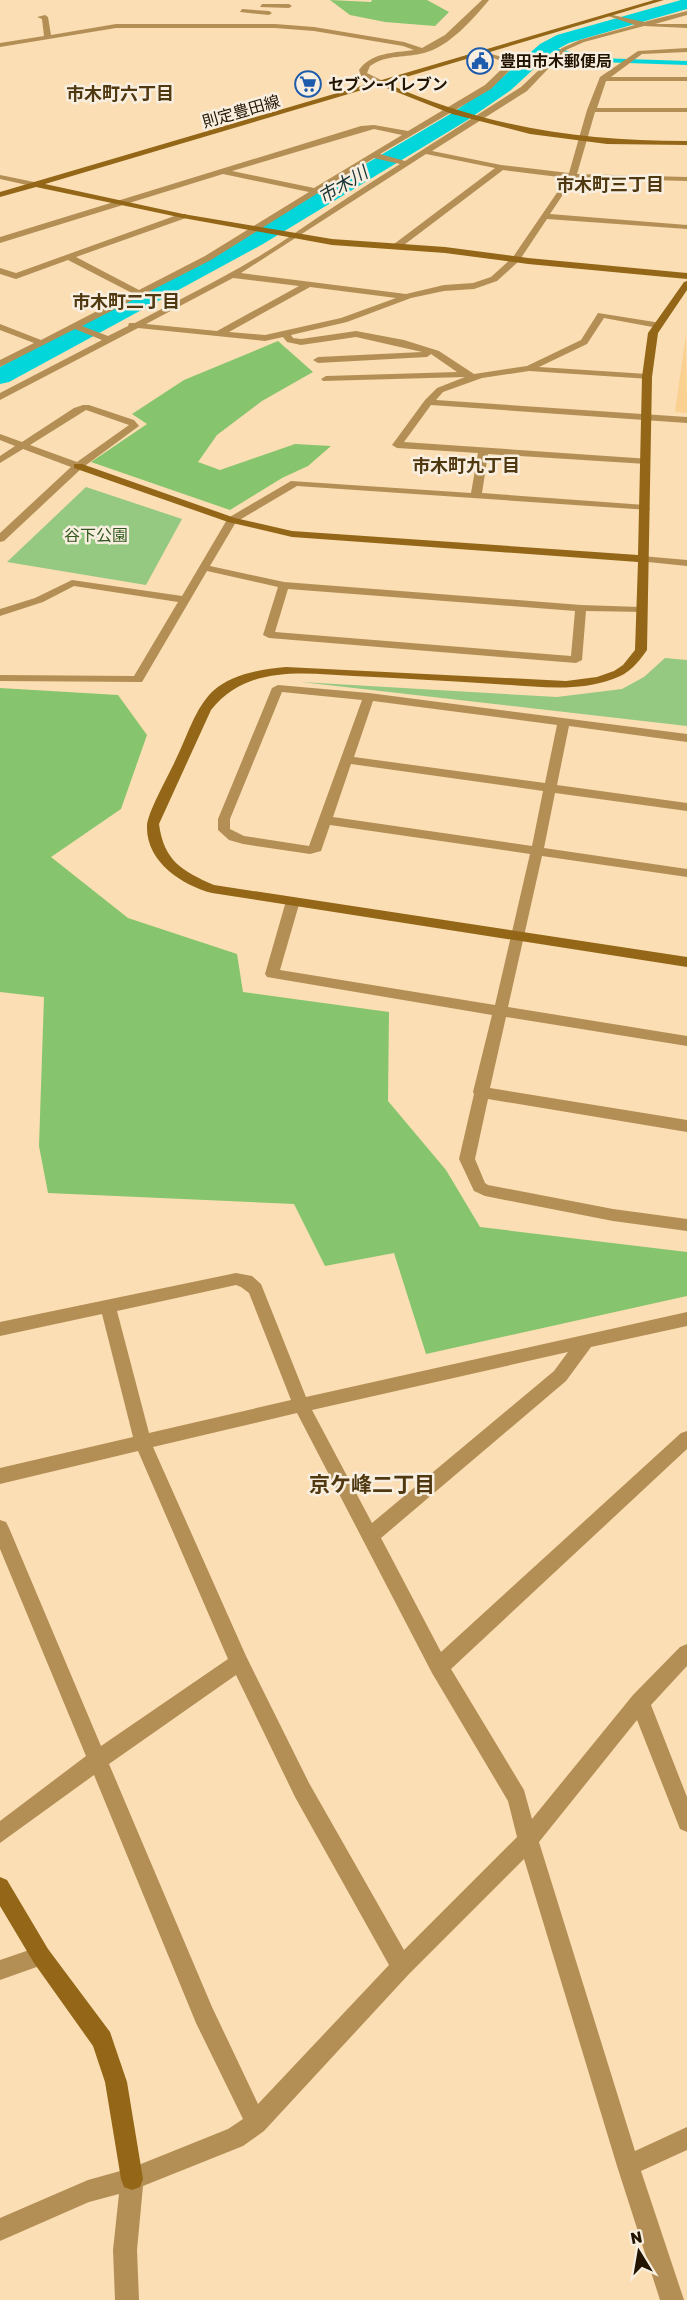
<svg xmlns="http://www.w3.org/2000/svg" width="687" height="2300" font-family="Rubik,'Noto Sans JP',sans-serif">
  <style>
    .built { fill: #fbd191 }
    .green { fill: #95c880 }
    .forest { fill: #86c56d }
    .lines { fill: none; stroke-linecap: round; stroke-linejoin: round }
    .stream { stroke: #03d6da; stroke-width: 4 }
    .river { fill: #03d6da; fill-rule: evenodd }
    .street { fill: #b48f55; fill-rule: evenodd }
    .secondary { fill: #936717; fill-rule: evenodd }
    .labels { text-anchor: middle; stroke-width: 5; stroke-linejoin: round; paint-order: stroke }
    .far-poi-label { font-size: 16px; font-weight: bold; fill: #221400; stroke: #f8efe1; text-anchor: start }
    .far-street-label { font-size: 16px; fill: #221400; stroke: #f8efe1 }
    .far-park-label { font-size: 16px; fill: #30581e; stroke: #f8efe1 }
    .far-neighbourhood-label { font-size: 18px; font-weight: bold; fill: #503911; stroke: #f8efe1 }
    .far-water-label { font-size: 18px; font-style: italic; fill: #193435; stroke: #f8efe1 }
    .neighbourhood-label { font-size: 21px; font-weight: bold; fill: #503911; stroke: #f8efe1 }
  </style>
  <rect width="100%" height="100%" fill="#fbdeb4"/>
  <polygon class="built" points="686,334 687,413 675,412"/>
  <g class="green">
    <polygon points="86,487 182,519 146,585 7,562"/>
    <polygon points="665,658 687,660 687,726 301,682 557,697 622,689 644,677"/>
  </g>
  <g class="forest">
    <polygon points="330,0 371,2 372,0 427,0 449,12 435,26 385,22 350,15"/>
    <polygon points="278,341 313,372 262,401 217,435 198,462 220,470 295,444 331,446 308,466 282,478 230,510 91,462 147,424 132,414 184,380"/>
    <polygon points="0,688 118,695 147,735 121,809 51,857 128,918 237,954 243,992 389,1012 388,1101 446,1170 480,1227 687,1252 687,1296 426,1354 394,1253 325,1266 294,1204 48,1193 39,1146 44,997 0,992"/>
  </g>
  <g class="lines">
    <polyline class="stream" points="546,48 598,60 687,63"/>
    <polygon class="river" points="681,0 687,0 687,9 569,43 552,52 511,90 466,121 263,244 9,382 0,384 0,367 247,234 452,113 497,82 540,44 557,35"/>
    <g class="street">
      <path d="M482,0H489C473,19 449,47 424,53C406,58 387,54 370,66L367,73L385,82L382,86L361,76L359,70C372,52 394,53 414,50L403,46L314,31L275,28H116L0,47V43L44,36L42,19L37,17L45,15L48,17L51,35L116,24H275L314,27L404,42L422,48L445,35Z"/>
      <polygon points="262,4 289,4 292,6 289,8 260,7"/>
      <polygon points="242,9 269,11 272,13 269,15 240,12"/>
      <path d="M687,11V15L655,24H687V28L644,26L584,42L566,50L527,91L432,151L501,165L569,173L587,110L600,77L638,51L687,48V52L642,54L611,77H687V81H606L597,108H687V112H595L577,174L687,177V181L574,178L550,214L687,225V229L547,219L519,261L497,281L474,289L444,291L411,298L347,322L291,335L293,338L301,339L356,331L404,340L439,351L474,374L527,366L581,340L598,313L661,323L662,325L658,328L604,318L587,344L539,367L647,374L650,375V379L529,371L482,378L443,392L436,400L687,417V423L431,405L404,442L650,459V463L646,464L488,454L482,493L645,505L650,508L649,510L297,486L236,522L210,566L284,582L581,605L641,607L647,610L645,612L586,611L582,660L576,663L269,638L263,635L278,587L207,571L142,682L0,681V675L134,676L178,602L74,586L43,602L0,616V609L35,598L72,580L182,596L228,518L291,481L471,493L478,453L397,448L392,445L425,400L437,388L465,377L323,381L321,379L326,376L457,372L431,354L427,357L318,363L313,360L318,357L422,352L356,337L301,345L287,342L283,337L265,341L138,328L0,400V393L102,340L75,329L0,367V360L34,343L0,330V324L41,340L132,293L68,260L16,279L0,274V268L16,273L180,214H186V218L76,257L139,290L205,256L309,192L223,174L0,243V237L361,126L374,125L408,131L485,85L507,64L485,54V52L515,61V65L491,89L380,154L405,161L521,87L562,48L580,40L635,25L608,16V14L644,22ZM374,129L402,135L314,188L232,171ZM426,154L495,168L394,244V248H400L503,170L567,178L513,257L491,277L473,283L444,285L406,294L241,273ZM374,158L400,164C363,187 327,211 292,235C243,269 188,295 135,323H129L128,326L108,336L82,326L211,260ZM233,278L299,286L217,331L146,324ZM310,287L396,298L341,318L265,335L229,332ZM288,589L575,611L571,656L275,632Z"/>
      <polygon points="0,175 39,183 40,185 36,187 0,179"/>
      <path d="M83,405H89L134,420L139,426L82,468L4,541L0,542V533L71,467L23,449L0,463V456L15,446L0,440V434L22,442L74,408ZM86,410L129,425L77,462L30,445Z"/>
      <polygon points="642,556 687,560 687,566 638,561 637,559"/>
      <path d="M278,685L369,693L687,734V742L569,726L557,785L687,803V811L555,793L544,848L687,869V877L542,856L508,1007L687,1036V1046L506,1017L490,1088L687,1120V1132L488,1099L475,1159L485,1183L488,1185L613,1209L687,1219V1231L613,1221L485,1196L474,1191L459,1159L474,1094L473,1092L492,1015L267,977L265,974L286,901L293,897L300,901L280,970L495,1005L530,854L330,825L321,851L310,854L243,844L229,840L218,830V819L272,688ZM282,692L362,700L309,846L244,836L230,829V819ZM373,701L557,725L545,783L354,757ZM351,764L543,791L532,846L333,817Z"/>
      <path d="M236,1273L252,1276L261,1284L306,1397L687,1312V1326L591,1347L566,1381L381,1538L441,1652L681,1433L687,1431V1449L451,1669L524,1790L532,1819L633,1695L680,1647L687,1644V1666L651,1705L687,1797V1832L680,1829L637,1720L539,1842L635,2151L687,2127V2150L641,2171L684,2300H660L617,2166L524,1859L409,1974L264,2131L243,2146L143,2186L137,2250L139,2300H115L113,2250L119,2194L89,2202L0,2241V2218L88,2180L131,2168L228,2129L243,2119L196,2023L94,1775L0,1843V1821L86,1756L0,1549V1520L6,1522L9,1528L101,1746L228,1659L138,1451L0,1484V1468L133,1437L102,1314L0,1336V1322ZM236,1285L241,1287L249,1293L291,1400L149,1433L117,1311ZM568,1352L554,1371L372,1523L312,1410ZM297,1413L432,1673L508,1801L517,1837L404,1950L309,1783L246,1656L153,1447ZM236,1675L295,1797L389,1965L258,2104L212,2007L109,1764Z"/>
      <polygon points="41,1946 48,1949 51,1956 48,1963 0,1980 0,1960"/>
    </g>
    <g class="secondary">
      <path d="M654,0H664L386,83C486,127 579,141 687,141V145L607,144L530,134L452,114L379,85L45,184L183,214L332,239L445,247L528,258L687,273V279L528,264L445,253L332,245L183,218L36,187L0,197V192Z"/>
      <path d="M687,281V290L658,333L652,377L647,650C638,663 629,674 613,679C576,693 534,686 495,684C448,681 401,678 354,676C302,673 247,665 211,710L159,824C164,861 182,871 214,885L687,957V967L212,893C182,885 146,862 147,826C147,813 170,773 176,759C187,737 195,708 213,691C232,674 262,669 286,667L566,681L597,677L614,671L623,665L635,650L638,562L292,537L228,522L74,468V464H82L235,518L292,531L638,555L642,377L648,333L684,282Z"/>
      <polygon points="0,1877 7,1880 48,1949 110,2032 127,2082 143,2179 140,2187 132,2190 124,2187 121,2179 105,2082 93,2046 34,1963 0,1906"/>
    </g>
  </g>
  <defs>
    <g id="civic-ring" transform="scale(1.35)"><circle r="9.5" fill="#f8efe1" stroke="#1d5bac" stroke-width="1.5"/><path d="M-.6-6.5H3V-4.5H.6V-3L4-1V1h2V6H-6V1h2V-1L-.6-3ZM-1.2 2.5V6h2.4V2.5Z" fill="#1d5bac"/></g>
    <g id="supermarket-ring" transform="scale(1.35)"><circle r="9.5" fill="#f8efe1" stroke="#1d5bac" stroke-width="1.5"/><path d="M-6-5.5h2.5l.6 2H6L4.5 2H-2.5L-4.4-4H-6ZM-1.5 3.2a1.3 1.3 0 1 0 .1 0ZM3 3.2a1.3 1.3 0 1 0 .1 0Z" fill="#1d5bac"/></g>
  </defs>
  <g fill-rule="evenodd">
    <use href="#civic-ring" x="480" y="61"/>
    <use href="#supermarket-ring" x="308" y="84"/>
  </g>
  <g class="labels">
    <g class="far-poi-label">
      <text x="500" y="67">豊田市木郵便局</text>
      <text x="328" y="90">セブン-イレブン</text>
    </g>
    <g class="far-street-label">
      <text transform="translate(241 111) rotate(-16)" y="6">則定豊田線</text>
    </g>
    <g class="far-park-label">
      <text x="96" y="541">谷下公園</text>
    </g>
    <g class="far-neighbourhood-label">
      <text x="120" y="100">市木町六丁目</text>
      <text x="610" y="191">市木町三丁目</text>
      <text x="126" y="308">市木町二丁目</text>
      <text x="466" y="472">市木町九丁目</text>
    </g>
    <g class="far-water-label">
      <text transform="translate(343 185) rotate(-31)" y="6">市木川</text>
    </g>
    <g class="neighbourhood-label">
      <text x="372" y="1492">京ケ峰二丁目</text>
    </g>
  </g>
  <g transform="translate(639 2252) rotate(349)" stroke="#f8efe1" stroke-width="4.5" paint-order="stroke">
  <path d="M0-4.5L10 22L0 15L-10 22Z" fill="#221400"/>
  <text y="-9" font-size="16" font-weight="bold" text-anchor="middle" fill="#221400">N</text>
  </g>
</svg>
